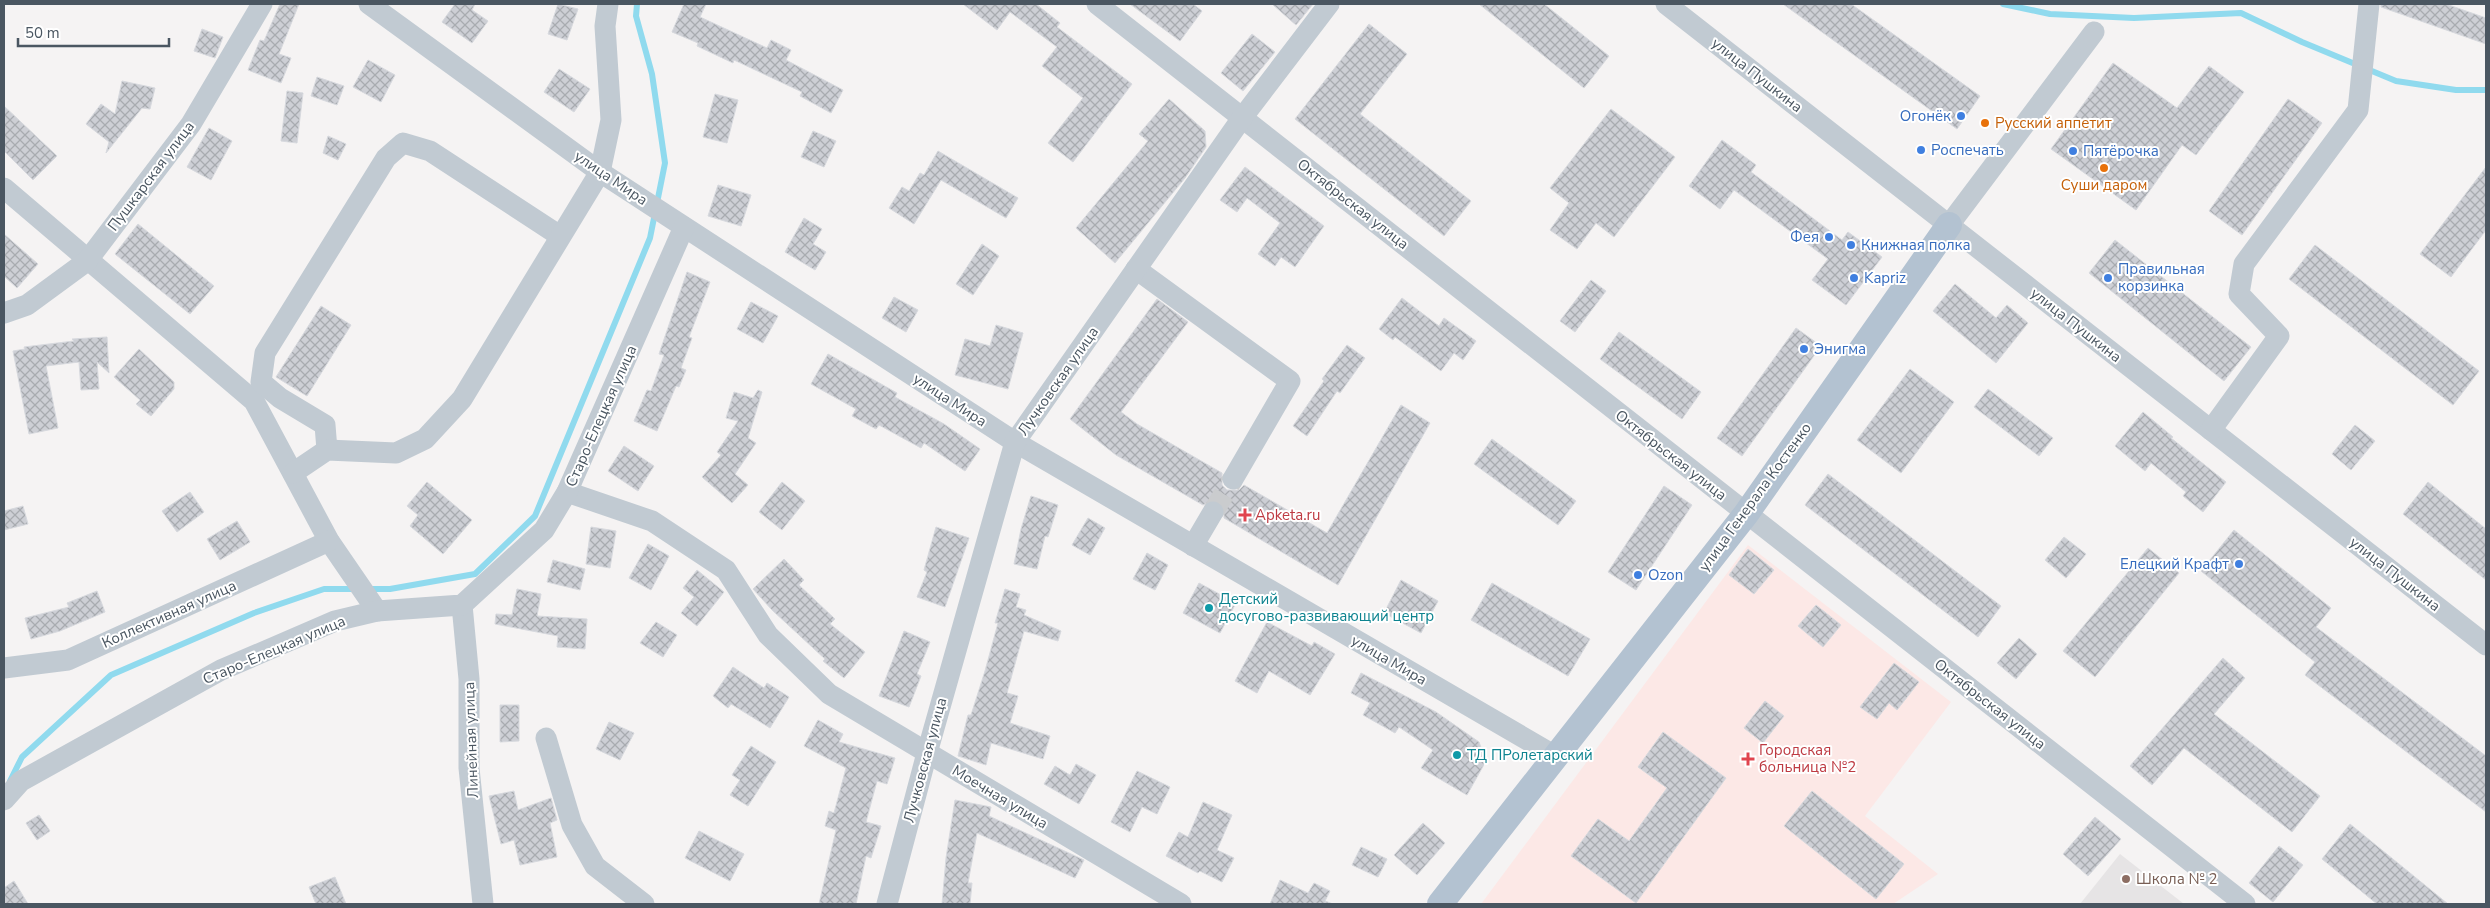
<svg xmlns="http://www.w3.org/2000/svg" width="2490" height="908" font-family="'Nunito Sans',sans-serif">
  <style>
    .education { fill: #e6e4e5 }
    .medical { fill: #fce8e6 }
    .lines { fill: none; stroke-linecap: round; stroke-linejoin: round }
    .stream { stroke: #90daee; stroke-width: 6 }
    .building { fill: url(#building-cross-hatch); stroke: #d7d9de }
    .minor-tunnel { stroke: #caccce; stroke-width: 21; stroke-dasharray: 21 11; stroke-linecap: butt }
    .minor { stroke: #c1cad2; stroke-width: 21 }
    .major { stroke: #b3c2d1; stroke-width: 26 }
    .shop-dot { fill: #3f7fe0; stroke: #fff; stroke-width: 2 }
    .food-dot { fill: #e8710a; stroke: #fff; stroke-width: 2 }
    .health-dot { fill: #e0444e; stroke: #fff; stroke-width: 2 }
    .culture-dot { fill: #0f9aa8; stroke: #fff; stroke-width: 2 }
    .education-dot { fill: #8d6e63; stroke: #fff; stroke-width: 2 }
    .labels { text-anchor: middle; stroke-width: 4; stroke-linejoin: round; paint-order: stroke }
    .street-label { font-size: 15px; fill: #4a5661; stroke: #fff }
    .shop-label { font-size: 15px; fill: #366cbe; stroke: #fff; text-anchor: start }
    .food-label { font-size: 15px; fill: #c56008; stroke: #fff; text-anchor: start }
    .health-label { font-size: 15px; fill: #be3a42; stroke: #fff; text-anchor: start }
    .culture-label { font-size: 15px; fill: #0d838f; stroke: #fff; text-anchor: start }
    .education-label { font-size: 15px; fill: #785e54; stroke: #fff; text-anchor: start }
  </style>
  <defs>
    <pattern id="building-cross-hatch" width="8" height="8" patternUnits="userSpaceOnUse" patternTransform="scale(1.25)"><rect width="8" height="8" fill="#cdcfd5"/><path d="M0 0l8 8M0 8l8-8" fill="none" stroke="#a8abb0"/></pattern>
  </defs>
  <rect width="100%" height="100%" fill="#f5f3f3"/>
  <polygon class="education" points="2120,854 2184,904 2080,904"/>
  <polygon class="medical" points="1748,545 1951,702 1865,816 1938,874 1893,904 1481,904"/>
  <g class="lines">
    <g class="stream">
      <polyline points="2003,4 2050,14 2134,18 2241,13 2302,42 2396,81 2456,90 2486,90"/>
      <polyline points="367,589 390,589 475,574 535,516 650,238 665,163 652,74 636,16 637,4"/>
      <polyline points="10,781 22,757 111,675 254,613 324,589 357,589"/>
    </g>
  </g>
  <g class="building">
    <polygon points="280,4 299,4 279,54 291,58 281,83 248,70 260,40 264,41"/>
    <polygon points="455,4 475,4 472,10 488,21 472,43 442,22"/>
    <polygon points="558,4 578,9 567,40 548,34"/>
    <polygon points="684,4 706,4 700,17 767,48 771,40 791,50 786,60 843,90 831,113 800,96 802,92 734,60 733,63 697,46 698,43 672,32"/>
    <polygon points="963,4 1036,4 1060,23 1057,27 1132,84 1073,162 1048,143 1083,98 1042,66 1057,47 1010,12 997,30"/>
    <polygon points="1130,4 1193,4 1202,11 1180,41"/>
    <polygon points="1272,4 1313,4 1296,25"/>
    <polygon points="1479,4 1544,4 1609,56 1584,88"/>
    <polygon points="1783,4 1851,4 1980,96 1957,129"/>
    <polygon points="2381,4 2446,4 2486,18 2486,44 2381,7"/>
    <polygon points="1369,24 1407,54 1360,114 1471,201 1444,236 1295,119"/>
    <polygon points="202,29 223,37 215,58 194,51"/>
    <polygon points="1252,34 1275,52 1243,91 1221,73"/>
    <polygon points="368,60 395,75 381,102 353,87"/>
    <polygon points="2113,63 2177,108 2209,66 2244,92 2196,155 2182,145 2136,210 2051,149"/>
    <polygon points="559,69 590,89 574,112 544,92"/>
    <polygon points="317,77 344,86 337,105 311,96"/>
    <polygon points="122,81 155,88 150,109 142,108 106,153 109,142 86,124 101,104 115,114"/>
    <polygon points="287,91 303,93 297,143 281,141"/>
    <polygon points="715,94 738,100 727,143 703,137"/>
    <polygon points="1169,99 1205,131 1206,147 1185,178 1115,263 1076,228 1148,141 1139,134"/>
    <polygon points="2288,99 2322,123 2242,235 2209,211"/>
    <polygon points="4,106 57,156 33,180 4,151"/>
    <polygon points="1611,109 1675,157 1614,237 1596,223 1577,249 1550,230 1569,203 1550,188"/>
    <polygon points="209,128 232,141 211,180 187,167"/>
    <polygon points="813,131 836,141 824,167 801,157"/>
    <polygon points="328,136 346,144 338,160 323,153"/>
    <polygon points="1722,140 1756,165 1751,172 1842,240 1848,232 1882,257 1846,305 1812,280 1828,259 1734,190 1720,209 1689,186"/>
    <polygon points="938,151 1018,198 1006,218 941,180 914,224 889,208 902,187 909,191 920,173 924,175"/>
    <polygon points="1245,167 1324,226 1295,267 1281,257 1275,266 1258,254 1280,223 1247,198 1237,212 1220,200"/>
    <polygon points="2486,167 2486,230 2451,277 2420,254"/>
    <polygon points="718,185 751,195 741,226 708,216"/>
    <polygon points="804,218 822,229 813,244 826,252 815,270 785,252"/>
    <polygon points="138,224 214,286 190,314 115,254"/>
    <polygon points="4,234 38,264 17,288 4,276"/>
    <polygon points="2115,240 2251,347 2224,381 2089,273"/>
    <polygon points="982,244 999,256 973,295 956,284"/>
    <polygon points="2315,245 2479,371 2453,405 2289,279"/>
    <polygon points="687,272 710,282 689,337 692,338 681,368 686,370 679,387 676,386 657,431 634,421 647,390 651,391 664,355 659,354"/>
    <polygon points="1591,280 1606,291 1575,332 1560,321"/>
    <polygon points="1955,284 1996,318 2007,305 2028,323 1996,363 1933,311"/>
    <polygon points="894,297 918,310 906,332 882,318"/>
    <polygon points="1402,298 1439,326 1444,318 1476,341 1463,360 1454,353 1441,371 1395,337 1393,340 1379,329"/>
    <polygon points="1157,299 1188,322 1121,412 1137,424 1222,473 1222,485 1227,490 1239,490 1244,485 1327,533 1401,405 1430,423 1338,585 1224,518 1224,506 1220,502 1213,500 1203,505 1116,455 1070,419"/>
    <polygon points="751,302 778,316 763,343 737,329"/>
    <polygon points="321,306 351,325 307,396 276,377"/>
    <polygon points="996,325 1023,333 1008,389 955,375 965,339 990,346"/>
    <polygon points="1796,328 1821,346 1742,456 1717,438"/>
    <polygon points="1619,332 1701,392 1682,419 1600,359"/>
    <polygon points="107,337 109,373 97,362 99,389 81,390 79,362 46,366 58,428 29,434 13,351 25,349 24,347 74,341 72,339"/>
    <polygon points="1347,345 1365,358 1340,393 1337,391 1307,436 1293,426 1324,381 1322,379"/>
    <polygon points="139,349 174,382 174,389 151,416 136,404 140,400 114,377"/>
    <polygon points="828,354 897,393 895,397 944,424 980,449 965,471 924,443 921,448 879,425 876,429 852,416 856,409 811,384"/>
    <polygon points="1910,369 1954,402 1901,473 1857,440"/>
    <polygon points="1988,389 2053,438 2039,456 1974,407"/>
    <polygon points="758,390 762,392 748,438 756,443 735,474 748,485 732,503 702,477 721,455 717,452 738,421 726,418 734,392 753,398"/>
    <polygon points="2143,412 2173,437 2171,438 2226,482 2203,512 2183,496 2186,492 2151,463 2145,471 2115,446"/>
    <polygon points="2355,425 2375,441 2351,470 2332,454"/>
    <polygon points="1492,439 1576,501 1558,525 1474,464"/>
    <polygon points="624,446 654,466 638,491 608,471"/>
    <polygon points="1828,474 2001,606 1978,637 1805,505"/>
    <polygon points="427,482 472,520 443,554 410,526 418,515 407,506"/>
    <polygon points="782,482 805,501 782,530 759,512"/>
    <polygon points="2428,482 2486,529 2486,580 2403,514"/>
    <polygon points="1664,486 1692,505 1636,590 1608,572"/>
    <polygon points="190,492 204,512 177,532 162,511"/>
    <polygon points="1031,496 1058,505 1048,537 1045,536 1037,569 1014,564 1021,529"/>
    <polygon points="23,506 28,524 4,530 4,511"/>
    <polygon points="1088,518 1105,528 1090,555 1072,545"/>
    <polygon points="237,521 250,542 220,560 207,539"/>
    <polygon points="591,527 616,531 610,568 586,564"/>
    <polygon points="936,527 969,538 945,607 917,597 927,572 924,570"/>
    <polygon points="2234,530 2331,608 2316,627 2486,756 2486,812 2305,675 2315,662 2201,571"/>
    <polygon points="2064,537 2086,554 2066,578 2045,560"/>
    <polygon points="648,544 669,556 651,590 629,578"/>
    <polygon points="2148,548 2179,573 2095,677 2063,651"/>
    <polygon points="1748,549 1774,570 1754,594 1729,575"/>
    <polygon points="1147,553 1168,565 1155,590 1133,579"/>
    <polygon points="784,559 804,580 799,585 835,619 830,624 865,652 844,678 823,661 825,659 772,610 753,589"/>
    <polygon points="553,560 585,569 580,590 547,582"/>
    <polygon points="697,570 724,592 697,626 681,613 694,597 683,588"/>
    <polygon points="1401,580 1438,601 1421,633 1384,613"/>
    <polygon points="1199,583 1236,603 1220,633 1183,613"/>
    <polygon points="1492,583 1590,639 1568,676 1471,620"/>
    <polygon points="517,589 541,594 537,616 587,619 585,649 557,647 558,636 495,624 496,614 512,615"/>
    <polygon points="1005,589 1020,594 1016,607 1026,610 1024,615 1061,631 1058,641 1024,631 1007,693 1018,696 1010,723 1050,736 1043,759 991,743 986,765 958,756 968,715 971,715 985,671 998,623 995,623"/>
    <polygon points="97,591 105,612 60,631 31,639 25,618 69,607 67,603"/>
    <polygon points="1816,605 1841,625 1823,647 1798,626"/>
    <polygon points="656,622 677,635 663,657 640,643"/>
    <polygon points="1267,622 1312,646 1314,642 1335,654 1310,695 1269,671 1257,693 1235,681"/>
    <polygon points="904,631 930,642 917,674 921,676 909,707 879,696"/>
    <polygon points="2019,638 2037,654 2016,679 1997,663"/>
    <polygon points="2223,658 2245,678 2214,714 2320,796 2292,832 2184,748 2152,785 2130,766"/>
    <polygon points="1894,663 1919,682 1897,710 1889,703 1877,719 1860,707"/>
    <polygon points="733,667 764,688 767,683 789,697 770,728 731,704 728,708 713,696"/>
    <polygon points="1361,673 1436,712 1479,742 1486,761 1467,795 1421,768 1433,750 1399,727 1395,733 1363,715 1370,703 1351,693"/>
    <polygon points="1765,701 1784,716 1763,743 1744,728"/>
    <polygon points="500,705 519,705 519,741 500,742"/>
    <polygon points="818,720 843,734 839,742 895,758 887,784 877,781 866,822 881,826 871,858 866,856 856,904 819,904 836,830 825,826 829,811 834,813 846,768 804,746"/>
    <polygon points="609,722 634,733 620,760 596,749"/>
    <polygon points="1663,732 1726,778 1636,903 1571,856 1598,819 1629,841 1667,788 1638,767"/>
    <polygon points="751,746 776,762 748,806 730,795 740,780 732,775"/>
    <polygon points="1076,764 1096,775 1079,804 1044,784 1055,766 1070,775"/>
    <polygon points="1137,771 1170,787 1157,814 1142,807 1130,832 1111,822"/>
    <polygon points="514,791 518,810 551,798 557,820 550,823 557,857 520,865 514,840 501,844 489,796"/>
    <polygon points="1812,791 1904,864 1876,899 1784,826"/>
    <polygon points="955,800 991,807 989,816 1084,860 1075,878 977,833 968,883 972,883 970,904 942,904 946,858"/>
    <polygon points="1203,802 1232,815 1217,850 1234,858 1222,882 1200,871 1198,873 1166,856 1179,832 1188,837"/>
    <polygon points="39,815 50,831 37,840 26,823"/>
    <polygon points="2095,817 2121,839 2088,876 2063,854"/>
    <polygon points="1423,823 1445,843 1417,875 1394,855"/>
    <polygon points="2350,824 2448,904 2377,904 2322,859"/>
    <polygon points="699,831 744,854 730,881 685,858"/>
    <polygon points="2279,846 2303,865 2273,902 2249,883"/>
    <polygon points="1361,847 1387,859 1378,877 1352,865"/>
    <polygon points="335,877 346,904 316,904 309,887"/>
    <polygon points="1280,880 1308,893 1314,883 1330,891 1325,901 1333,904 1270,904"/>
    <polygon points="14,881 28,904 4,904 4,888"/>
  </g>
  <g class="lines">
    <polyline class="minor-tunnel" points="1213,512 1233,479"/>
    <g class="minor">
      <polyline points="369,4 600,172 1015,442 1557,757"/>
      <polyline points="1097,4 2245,904"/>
      <polyline points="1666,4 2486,645"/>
      <polyline points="4,188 254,401 329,541 377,611"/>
      <polyline points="1949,225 2094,32"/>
      <polyline points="1136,269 1290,381 1233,479"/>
      <polyline points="4,313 27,305 87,261 191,124 262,4"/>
      <polyline points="2211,430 2279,336 2239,294 2244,264 2358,110 2369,4"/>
      <polyline points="327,450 325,425 280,398 261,382 265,353 386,158 403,143 430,151 560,236"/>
      <polyline points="293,473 327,450 396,453 425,439 462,399 600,172 611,120 605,26 608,4"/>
      <polyline points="567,492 652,521 726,570 768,635 829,694 1181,904"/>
      <polyline points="1193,546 1213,512"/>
      <polyline points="462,605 469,679 469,768 483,904"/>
      <polyline points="4,668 68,660 329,541"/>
      <polyline points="546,738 572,825 595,866 644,904"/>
      <polyline points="4,800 21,781 221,670 335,621 377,611 462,605 544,530 567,492 684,227"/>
      <polyline points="887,904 927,753 1015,442 1242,118 1329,4"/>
    </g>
    <polyline class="major" points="1440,904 1746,514 1949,225"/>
  </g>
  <g class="shop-dot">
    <circle cx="1961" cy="116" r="5"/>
    <circle cx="1921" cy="150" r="5"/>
    <circle cx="2073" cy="151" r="5"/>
    <circle cx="1829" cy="237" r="5"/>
    <circle cx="1851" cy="245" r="5"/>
    <circle cx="1854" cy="278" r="5"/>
    <circle cx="2108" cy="278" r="5"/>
    <circle cx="1804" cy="349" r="5"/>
    <circle cx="2239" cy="564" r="5"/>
    <circle cx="1638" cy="575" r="5"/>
  </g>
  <g class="food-dot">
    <circle cx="1985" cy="123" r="5"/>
    <circle cx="2104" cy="168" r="5"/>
  </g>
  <g class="health-dot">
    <path d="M1242.5 507.5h5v5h5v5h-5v5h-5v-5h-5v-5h5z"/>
    <path d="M1745.5 751.5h5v5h5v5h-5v5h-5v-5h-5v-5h5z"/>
  </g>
  <g class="culture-dot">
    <circle cx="1209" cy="608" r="5"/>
    <circle cx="1457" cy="755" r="5"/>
  </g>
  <circle class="education-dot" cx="2126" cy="879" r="5"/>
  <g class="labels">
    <g class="street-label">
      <text transform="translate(1757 75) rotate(38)" y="5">улица Пушкина</text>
      <text transform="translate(151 176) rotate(-53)" y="5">Пушкарская улица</text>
      <text transform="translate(611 178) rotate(34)" y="5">улица Мира</text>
      <text transform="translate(1353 204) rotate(38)" y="5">Октябрьская улица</text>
      <text transform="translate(2076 325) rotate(38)" y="5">улица Пушкина</text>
      <text transform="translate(1058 381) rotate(-55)" y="5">Лучковская улица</text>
      <text transform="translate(950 400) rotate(33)" y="5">улица Мира</text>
      <text transform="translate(601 416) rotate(-66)" y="5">Старо-Елецкая улица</text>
      <text transform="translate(1671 455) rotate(38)" y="5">Октябрьская улица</text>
      <text transform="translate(1755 497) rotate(-54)" y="5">улица Генерала Костенко</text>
      <text transform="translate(2395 574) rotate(38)" y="5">улица Пушкина</text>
      <text transform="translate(169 614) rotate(-24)" y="5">Коллективная улица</text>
      <text transform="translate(274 650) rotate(-23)" y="5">Старо-Елецкая улица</text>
      <text transform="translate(1389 660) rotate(30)" y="5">улица Мира</text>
      <text transform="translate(1990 704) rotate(38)" y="5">Октябрьская улица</text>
      <text transform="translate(471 740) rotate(-92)" y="5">Линейная улица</text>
      <text transform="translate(925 760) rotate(-75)" y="5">Лучковская улица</text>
      <text transform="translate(1000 797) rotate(31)" y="5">Моечная улица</text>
    </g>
    <g class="shop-label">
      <text x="1951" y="121" text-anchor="end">Огонёк</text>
      <text x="1931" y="155">Роспечать</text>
      <text x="2083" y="156">Пятёрочка</text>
      <text x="1819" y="242" text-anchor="end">Фея</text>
      <text x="1861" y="250">Книжная полка</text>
      <text x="2118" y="274">Правильная<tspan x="2118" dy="17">корзинка</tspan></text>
      <text x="1864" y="283">Kapriz</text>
      <text x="1814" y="354">Энигма</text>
      <text x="2229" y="569" text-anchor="end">Елецкий Крафт</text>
      <text x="1648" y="580">Ozon</text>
    </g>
    <g class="food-label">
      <text x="1995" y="128">Русский аппетит</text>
      <text x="2104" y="190" text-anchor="middle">Суши даром</text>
    </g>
    <g class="health-label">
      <text x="1255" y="520">Apketa.ru</text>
      <text x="1759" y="755">Городская<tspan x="1759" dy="17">больница №2</tspan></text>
    </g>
    <g class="culture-label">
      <text x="1219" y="604">Детский<tspan x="1219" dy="17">досугово-развивающий центр</tspan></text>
      <text x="1467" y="760">ТД ПРолетарский</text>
    </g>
    <g class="education-label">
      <text x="2136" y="884">Школа № 2</text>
    </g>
  </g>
  <rect width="2490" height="908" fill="none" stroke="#4a5661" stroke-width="10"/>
  <path d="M18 38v8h151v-8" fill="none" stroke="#4a5661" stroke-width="2.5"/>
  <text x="25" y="38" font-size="15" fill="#4a5661" stroke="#ffffff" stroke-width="4" paint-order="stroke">50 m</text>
</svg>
